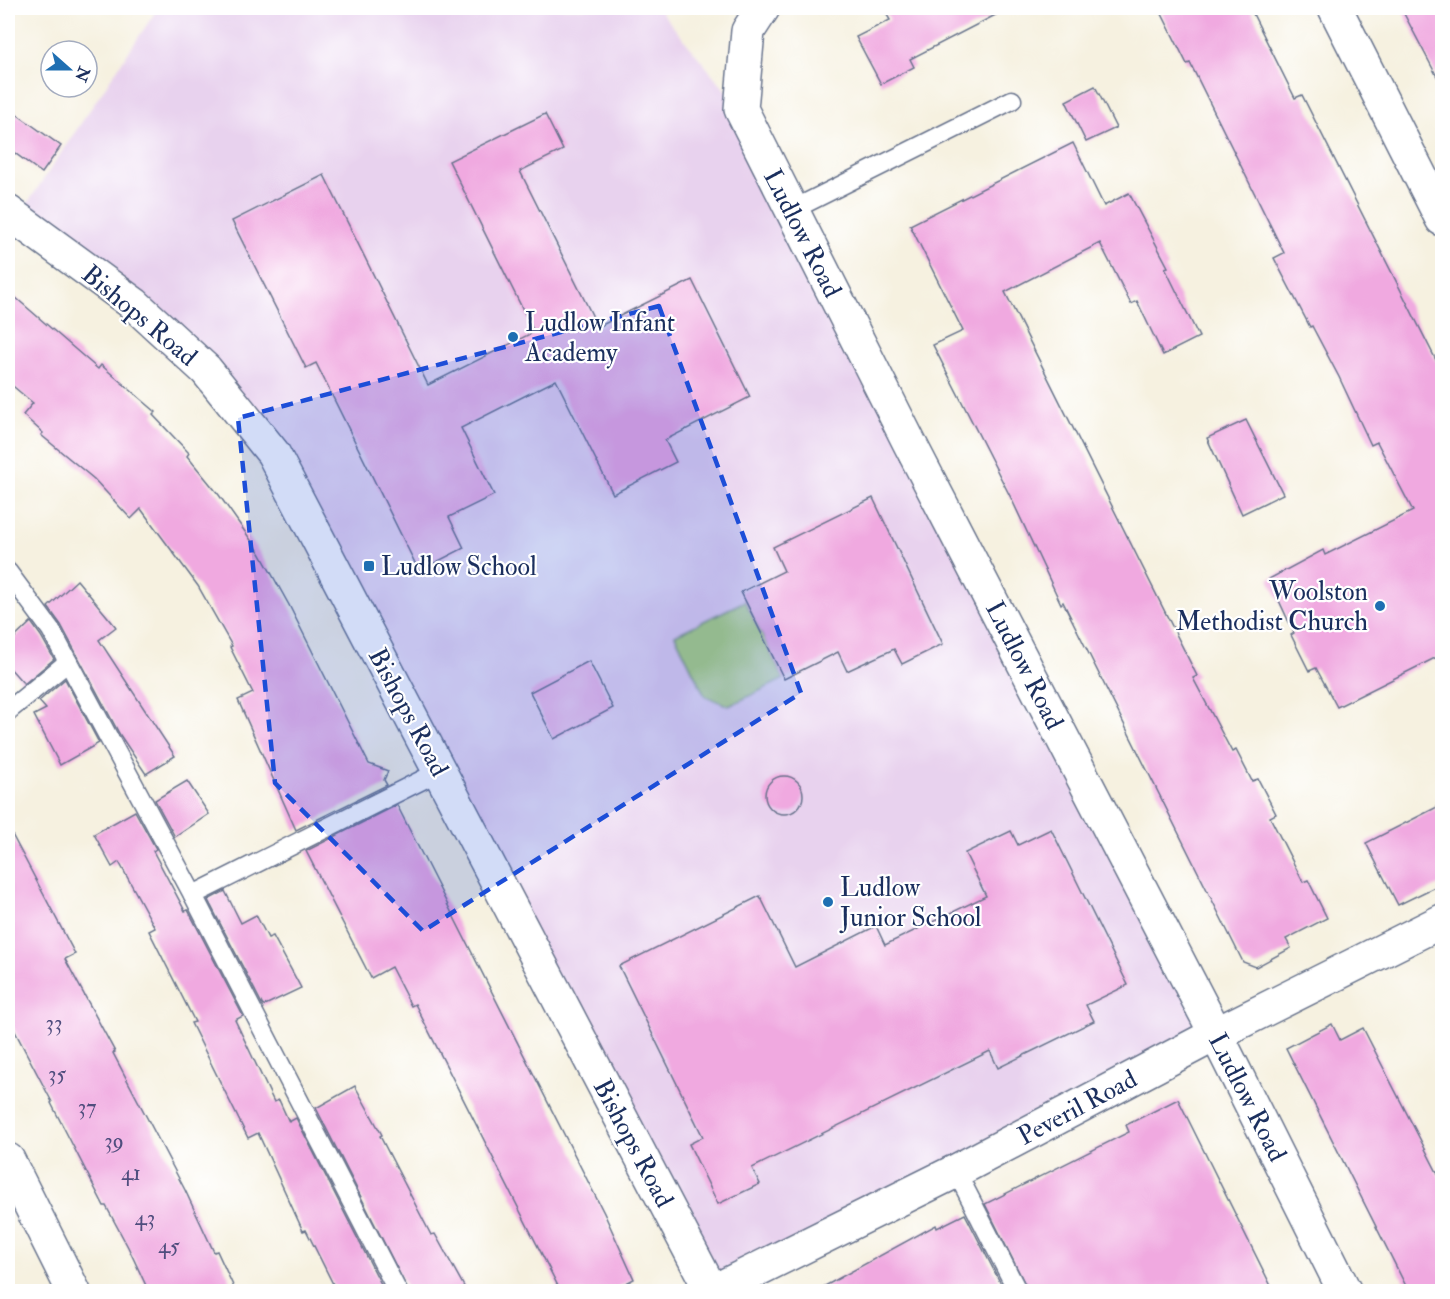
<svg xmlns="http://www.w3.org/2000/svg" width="1450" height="1299" font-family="'IM FELL Double Pica',serif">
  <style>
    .built { fill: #e8d2ee }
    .green { fill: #b2d57e; stroke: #66826e; stroke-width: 1.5 }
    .building { fill: #f0a9e0 }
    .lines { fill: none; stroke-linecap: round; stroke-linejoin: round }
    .service-casing { stroke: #68738c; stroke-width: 21 }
    .minor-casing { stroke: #68738c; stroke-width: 36 }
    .service { stroke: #fff; stroke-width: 18 }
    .minor { stroke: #fff; stroke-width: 33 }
    .marked { fill: #1d4ed8; fill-opacity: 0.2; stroke: #1d4ed8; stroke-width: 4.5; stroke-dasharray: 12 8; stroke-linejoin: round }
    .poi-dot { fill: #1f6fb2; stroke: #fff; stroke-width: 2 }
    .labels { text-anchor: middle; stroke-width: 4.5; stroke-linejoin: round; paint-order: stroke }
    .number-label { font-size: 22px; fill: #504e7e }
    .street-label { font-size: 26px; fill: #1b2f5e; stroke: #fff }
    .poi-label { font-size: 26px; fill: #1b2f5e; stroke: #fff; text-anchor: start }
  </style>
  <rect width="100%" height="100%" fill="#fff"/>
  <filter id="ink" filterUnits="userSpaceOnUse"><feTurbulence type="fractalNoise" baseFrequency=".0167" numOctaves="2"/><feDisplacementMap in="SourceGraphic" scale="12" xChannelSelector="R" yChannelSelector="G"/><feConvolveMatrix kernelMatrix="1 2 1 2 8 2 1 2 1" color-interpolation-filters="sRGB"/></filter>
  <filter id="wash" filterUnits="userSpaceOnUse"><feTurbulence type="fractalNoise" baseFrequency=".008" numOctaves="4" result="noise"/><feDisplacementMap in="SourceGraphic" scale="24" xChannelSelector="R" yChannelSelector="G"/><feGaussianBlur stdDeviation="1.35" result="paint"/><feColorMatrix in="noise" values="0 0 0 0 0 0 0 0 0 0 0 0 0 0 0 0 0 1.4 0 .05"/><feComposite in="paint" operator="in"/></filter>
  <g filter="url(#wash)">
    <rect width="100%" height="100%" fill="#f6f1e0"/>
    <polygon class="built" points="158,8 658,8 741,109 1216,1034 712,1291 273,453 17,219"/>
    <polygon class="green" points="745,601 784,679 729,706 705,696 675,635"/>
    <g id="blocks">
      <g class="building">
        <polygon points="883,8 1009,8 910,59 914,67 881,84 856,37 890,20"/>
        <polygon points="1159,8 1250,8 1295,98 1302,95 1443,374 1443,654 1337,707 1316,668 1309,671 1291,635 1294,633 1269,579 1323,550 1325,555 1413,511 1377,442 1371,445 1339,377 1312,326 1310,327 1274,258 1284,253 1190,63 1187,64"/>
        <polygon points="1401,8 1443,8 1443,88"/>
        <polygon points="1095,86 1116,128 1086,142 1066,101"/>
        <polygon points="8,108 61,146 42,173 8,148"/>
        <polygon points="545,114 563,150 520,171 598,327 692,280 750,397 665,440 676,462 613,494 556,380 461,428 494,495 449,517 464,548 419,571 316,363 306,368 232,221 324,175 428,385 534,332 449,161"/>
        <polygon points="1073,143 1104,206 1129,193 1168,267 1165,268 1199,337 1163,355 1137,301 1131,304 1100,243 1005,292 1197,676 1193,678 1232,752 1236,750 1252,781 1258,779 1276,814 1270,817 1303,882 1308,880 1327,918 1286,939 1291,948 1256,967 1243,962 1063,602 1061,604 1012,500 933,345 963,331 910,225"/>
        <polygon points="8,291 98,369 101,365 156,412 153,415 189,453 187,456 219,495 260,553 289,605 369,764 388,771 384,780 387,785 296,830 238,700 253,693 230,647 232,646 198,586 141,509 131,519 94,479 41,435 43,433 23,415 33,403 8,382"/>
        <polygon points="1246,420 1283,494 1242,514 1207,438"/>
        <polygon points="873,498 943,644 902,664 894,649 847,671 838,652 784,679 741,592 784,571 773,547"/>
        <polygon points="77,580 116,627 99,640 175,756 146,774 120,735 61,625 48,607"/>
        <polygon points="31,622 41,636 54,659 24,684 8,666 8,644"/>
        <polygon points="589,661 613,708 554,739 530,692"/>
        <polygon points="65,679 99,743 60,765 34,715 46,709 39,701"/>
        <circle cx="784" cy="795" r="19"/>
        <polygon points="187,781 209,814 175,837 155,800"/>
        <polygon points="1443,804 1443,883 1398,905 1366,843"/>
        <polygon points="397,805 604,1213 634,1279 609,1292 561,1292 415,1004 411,1006 391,967 371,978 306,851"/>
        <polygon points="135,811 156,849 153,851 185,911 188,910 243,1016 235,1020 274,1102 279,1100 289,1122 296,1118 385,1292 337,1292 306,1230 303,1231 258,1133 248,1138 191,1023 195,1022 149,931 155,928 119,862 112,867 94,834"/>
        <polygon points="8,827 75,954 65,959 115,1052 113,1053 185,1190 214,1252 217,1251 236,1292 149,1292 128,1247 106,1206 104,1206 51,1103 52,1102 8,1018"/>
        <polygon points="1051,829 1128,985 1086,1005 1094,1021 998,1068 990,1051 752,1168 760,1184 718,1204 689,1144 703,1137 619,966 760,896 795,967 876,926 885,945 986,896 965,853 1011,831 1018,845"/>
        <polygon points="225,891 241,923 256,915 268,938 273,936 301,988 263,1006 208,900"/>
        <polygon points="1332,1024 1340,1040 1363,1028 1443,1184 1443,1292 1409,1292 1286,1048"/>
        <polygon points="355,1086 382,1135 380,1136 431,1235 435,1234 467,1292 409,1292 316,1108"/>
        <polygon points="1178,1099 1274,1292 1029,1292 985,1204 1129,1132 1126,1125"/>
        <polygon points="965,1214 1005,1292 814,1292 936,1225 937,1228"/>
      </g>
    </g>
  </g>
  <g filter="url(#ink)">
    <use href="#blocks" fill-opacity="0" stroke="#68738c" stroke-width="1.5"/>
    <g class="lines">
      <g class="service-casing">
        <g id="service">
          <polyline points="792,210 1012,100"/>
          <polyline points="8,572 51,630 193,895 398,1292"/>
          <polyline points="8,711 68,662"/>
          <polyline points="193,895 440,771"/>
          <polyline points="956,1171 1018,1292"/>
        </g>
      </g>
      <g class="minor-casing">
        <g id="minor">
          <polyline points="763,8 748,31 741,109 910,444 1216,1034 1345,1292"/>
          <polyline points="1335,8 1442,219"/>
          <polyline points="8,212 134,304 206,370 273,453 712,1292"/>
          <polyline points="8,1160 74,1292"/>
          <polyline points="712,1292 956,1171 1216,1034 1442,921"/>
        </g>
      </g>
      <use href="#service" class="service"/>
      <use href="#minor" class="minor"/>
    </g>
  </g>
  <path class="marked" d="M659,306L801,693L423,931L275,783L238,418Z"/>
  <g class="poi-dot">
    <circle cx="513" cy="337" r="6"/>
    <rect x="363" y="560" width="12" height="12" rx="3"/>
    <circle cx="1380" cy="606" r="6"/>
    <circle cx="828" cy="902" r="6"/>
  </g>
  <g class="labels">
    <g class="number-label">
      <text x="54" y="1030">33</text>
      <text x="57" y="1081">35</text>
      <text x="87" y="1114">37</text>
      <text x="114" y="1148">39</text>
      <text x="131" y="1180">41</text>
      <text x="145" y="1225">43</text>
      <text x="169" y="1253">45</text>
    </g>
    <g class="street-label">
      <text transform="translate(803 233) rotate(63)" y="9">Ludlow Road</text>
      <text transform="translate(140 315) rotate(40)" y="9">Bishops Road</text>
      <text transform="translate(1025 665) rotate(63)" y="9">Ludlow Road</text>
      <text transform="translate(409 712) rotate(62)" y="9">Bishops Road</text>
      <text transform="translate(1248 1097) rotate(63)" y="9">Ludlow Road</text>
      <text transform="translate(1077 1107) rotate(-28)" y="9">Peveril Road</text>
      <text transform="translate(634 1143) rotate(62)" y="9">Bishops Road</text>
    </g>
    <g class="poi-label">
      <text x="525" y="331">Ludlow Infant<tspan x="525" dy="30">Academy</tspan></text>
      <text x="381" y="575">Ludlow School</text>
      <text x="1368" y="600" text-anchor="end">Woolston<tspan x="1368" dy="30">Methodist Church</tspan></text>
      <text x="840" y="896">Ludlow<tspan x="840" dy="30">Junior School</tspan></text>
    </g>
  </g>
  <rect width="1450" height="1299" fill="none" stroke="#fff" stroke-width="30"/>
  <g transform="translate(69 69) rotate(111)"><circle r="28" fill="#ffffff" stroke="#a4acbf" stroke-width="1.5"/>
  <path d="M0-4.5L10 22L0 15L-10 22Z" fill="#1f6fb2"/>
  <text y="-9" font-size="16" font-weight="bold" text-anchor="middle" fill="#1b2f5e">N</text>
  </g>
</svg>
